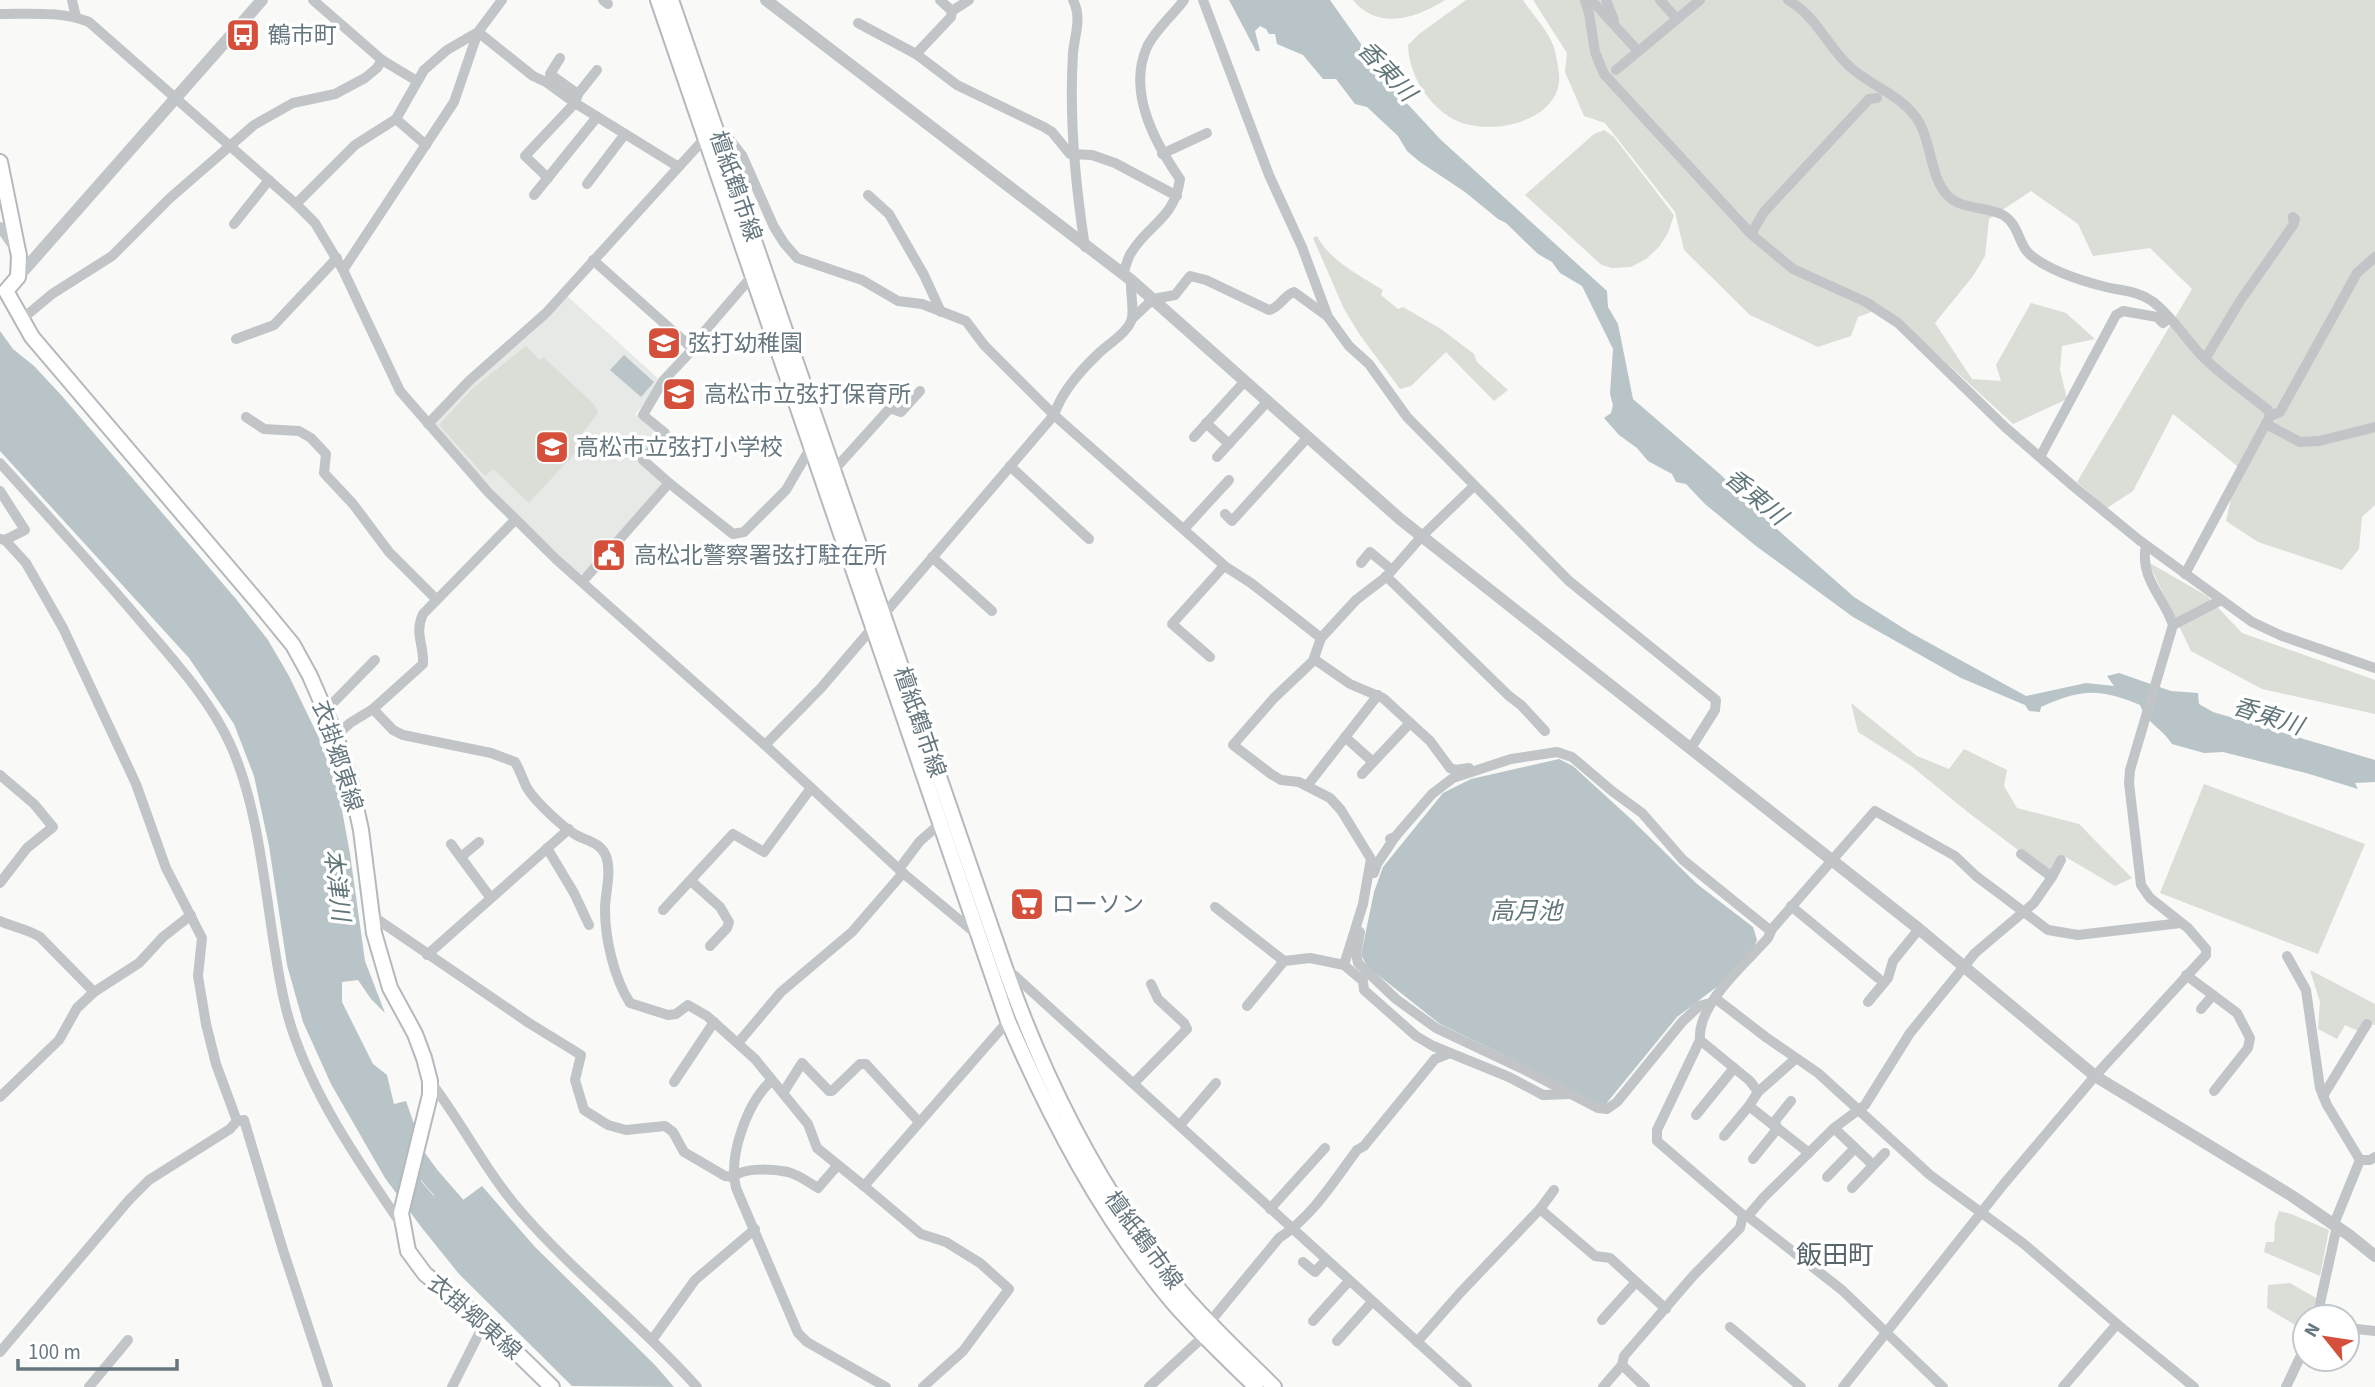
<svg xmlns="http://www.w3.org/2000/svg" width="2375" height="1387" font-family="'Source Sans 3','Noto Sans JP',sans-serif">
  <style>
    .built { fill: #e7e9e7 }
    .green { fill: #daded7 }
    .water { fill: #b8c4c7 }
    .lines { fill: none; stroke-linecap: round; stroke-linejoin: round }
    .river { stroke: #b8c4c7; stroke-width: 19 }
    .secondary-casing { stroke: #b3b9bd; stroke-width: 18 }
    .minor { stroke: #c1c5c8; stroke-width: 10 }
    .tertiary { stroke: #c1c5c8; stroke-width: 12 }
    .secondary { stroke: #fff; stroke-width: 14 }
    .labels { text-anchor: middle; stroke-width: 7; stroke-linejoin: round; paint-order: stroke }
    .poi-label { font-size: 23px; fill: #66777f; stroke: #fff; text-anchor: start }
    .street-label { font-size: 23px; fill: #66777f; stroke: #fff }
    .water-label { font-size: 24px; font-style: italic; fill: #617679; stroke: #fff }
    .quarter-label { font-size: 26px; fill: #58656b; stroke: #fff }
  </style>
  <rect width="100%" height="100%" fill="#f9f9f7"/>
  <polygon class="built" points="566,295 661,381 651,397 635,414 660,434 638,460 662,480 661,485 586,573 580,574 518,516 432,424 472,384 534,331"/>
  <g class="green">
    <path d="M1353,0H1445C1417,18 1378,31 1353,0Z"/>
    <path d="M1466,0H1523C1532,14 1547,29 1553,45C1555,49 1556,56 1557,61C1558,67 1560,75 1559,82C1554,124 1487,136 1455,120C1428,106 1409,75 1408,45L1419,34Z"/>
    <polygon points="1533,0 2375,0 2375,505 2362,517 2359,549 2342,570 2258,542 2226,521 2233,489 2242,470 2173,414 2133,491 2107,508 2077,482 2192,289 2150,248 2093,256 2078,224 2031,191 1989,219 1985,256 1973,276 1935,323 1972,379 2001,381 1996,365 2031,303 2066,313 2095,339 2062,346 2060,370 2067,399 2013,424 1901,321 1882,308 1858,317 1851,336 1818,347 1750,315 1684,250 1675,212 1605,123 1584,116 1565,72 1567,53"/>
    <polygon points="1604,130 1614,137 1674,215 1668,233 1659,247 1646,259 1631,267 1612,268 1602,265 1596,260 1525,195 1594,134"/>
    <path d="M1317,236C1330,261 1359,275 1383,290L1381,295L1398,309L1403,307L1441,329L1474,354L1477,362L1508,390L1494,401L1446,352L1411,386L1400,389L1360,335L1344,309L1313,238Z"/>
    <polygon points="526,346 540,360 543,357 594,404 598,413 582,434 587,440 529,503 493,469 485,476 439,425 473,388"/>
    <polygon points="2148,562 2207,596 2242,633 2375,680 2375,714 2262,689 2191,651"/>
    <polygon points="1851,703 1917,756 1949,769 1964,749 2007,770 2004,786 2017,808 2079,824 2132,878 2115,886 2064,856 2050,874 1969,813 1910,765 1858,732"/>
    <polygon points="2204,784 2365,844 2318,954 2160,893"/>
    <polygon points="2310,970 2375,1004 2375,1025 2363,1023 2358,1031 2345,1025 2337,1039 2318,1029 2320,1002"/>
    <polygon points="2279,1211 2291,1214 2329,1230 2320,1276 2264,1252 2266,1242 2274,1242 2275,1223"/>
    <polygon points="2290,1283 2316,1298 2311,1317 2305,1317 2305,1331 2267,1308 2268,1285"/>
  </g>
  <g class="water">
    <path d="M1229,0H1330L1390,85L1441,140L1607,291L1608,307L1618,324L1633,399L1721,475L1760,514L1854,597L1911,633L2026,696L2086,683L2114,686L2107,676L2119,673L2171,691L2198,693L2199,704L2213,712L2375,760V782L2355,783L2358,789L2306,773L2223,752L2204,753L2172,744C2160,726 2149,726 2140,705C2098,688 2082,689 2041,707L2040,712L2029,711L2025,705L1961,678L1853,617L1756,546L1705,504L1686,484L1676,482L1672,474L1648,461L1637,448L1619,435L1604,418L1611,413L1613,405L1610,394L1613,349L1582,286L1560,273L1552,262L1538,254L1506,223L1498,219L1465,192L1420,162L1407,151L1398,136L1367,107L1355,104L1336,79H1323L1303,55L1277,44L1275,34H1269L1266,29L1260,26L1255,31L1260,51H1256Z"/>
    <polygon points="0,331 13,349 34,366 62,396 236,599 268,640 289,676 319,738 339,794 350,854 365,961 385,1013 371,999 358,980 342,982 342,1002 373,1064 387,1075 394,1104 406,1101 428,1164 421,1181 433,1195 451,1205 463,1200 482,1186 535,1247 655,1365 674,1387 572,1386 459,1274 422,1228 385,1178 331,1084 303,1022 287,965 269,846 254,776 234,724 189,658 0,451"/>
    <polygon points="624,355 654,382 641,397 610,370"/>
    <polygon points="1559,759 1573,766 1632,820 1697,884 1753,927 1757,940 1754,947 1718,986 1677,1017 1605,1105 1588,1101 1521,1063 1440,1024 1368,967 1361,955 1374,892 1383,867 1443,793 1471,779"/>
  </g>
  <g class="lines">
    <polyline class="river" points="412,1151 430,1176 470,1222"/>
    <g class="secondary-casing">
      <g id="secondary">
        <path d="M658,0L1008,1021C1051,1120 1101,1216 1170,1299C1196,1330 1227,1358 1256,1387"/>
        <path d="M671,0L1005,968C1037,1059 1077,1144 1131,1224C1147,1247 1163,1271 1181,1292C1210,1326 1243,1356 1274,1387"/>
        <polyline points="0,162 19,256 18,277 6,291 32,337 261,606 293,645 310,676 336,736 351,784 361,830 374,933 390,988 415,1034 424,1058 430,1081 430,1095 401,1213 408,1251 425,1274 485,1322 552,1387"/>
      </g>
    </g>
    <g class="minor">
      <polyline points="72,0 76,17"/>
      <polyline points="313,0 382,60 417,81"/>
      <polyline points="603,0 608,4"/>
      <polyline points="940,0 952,11 969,0"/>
      <path d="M1073,0C1082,18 1075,33 1073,53C1069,118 1075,183 1085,247"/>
      <polyline points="1203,0 1269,175 1302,247 1328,317 1349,346 1369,364 1407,417 1569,581 1716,700 1715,710 1691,748"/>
      <polyline points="1585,0 1589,13 1595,52 1604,74 1751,234 1793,269 1866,302 1898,323 2005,427 2073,486 2139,540 2252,622 2282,636 2375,668"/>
      <polyline points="1606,0 1614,20"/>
      <polyline points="1660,0 1676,18"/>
      <path d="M1788,0C1817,17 1825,43 1849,66C1870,86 1903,95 1919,122C1932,144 1930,178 1948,196C1962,210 1987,206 2003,215C2020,225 2018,247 2033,257C2053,272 2079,280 2102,286C2120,291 2136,290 2152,301C2171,315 2186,339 2202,356C2222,376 2247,393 2268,410L2270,416L2185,574"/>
      <polyline points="1585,1 1596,5 1638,51"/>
      <path d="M0,14C30,14 61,11 89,22L296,204L315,223L343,270L400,391L488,492L557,560L765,745L903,873L980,937"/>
      <polyline points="858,23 916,54 951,17 952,11"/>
      <polyline points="916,54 957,85 1044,127 1052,132 1070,154 1092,155 1115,163 1177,196"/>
      <polyline points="560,58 550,74 578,94"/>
      <polyline points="1616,70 1700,0"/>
      <polyline points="396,119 424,70 447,50 478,32 533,76 546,82 575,103 677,166"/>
      <polyline points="719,137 730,140 742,155 774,227 784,243 797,258 862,280 898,301 922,304 966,321 984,345 1054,415 1226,567 1251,583 1321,638 1356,600 1386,577 1422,536 1474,486"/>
      <polyline points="1162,154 1207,133"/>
      <polyline points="548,178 525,156 575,103 578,94 597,70"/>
      <polyline points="587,184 625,134"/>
      <polyline points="534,195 597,117"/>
      <polyline points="868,195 889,214 924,275 941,312"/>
      <polyline points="296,204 355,145 396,119 426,145"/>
      <polyline points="234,224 269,180"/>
      <polyline points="0,227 14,247"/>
      <polyline points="1751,234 1764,212 1869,99 1877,98"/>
      <polyline points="593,260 693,349 704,332 753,275"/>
      <polyline points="343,270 454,102 478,32 502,0"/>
      <path d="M1123,273C1126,267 1127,259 1131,253C1149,223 1174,220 1180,179C1155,143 1127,92 1147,47C1155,30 1173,15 1184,0"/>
      <path d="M1132,319L1153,299L1175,295L1190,276L1206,280L1269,310C1280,308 1284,295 1294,292L1327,316"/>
      <polyline points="21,320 52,294 112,256 170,198 254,125 293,103 335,94 365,78 377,68 382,60"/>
      <polyline points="236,339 274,325 337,258"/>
      <polyline points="2205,359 2240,301 2294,224 2293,217 2295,219"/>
      <polyline points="2270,416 2280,412 2357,273 2375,257"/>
      <polyline points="246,417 264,429 299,431 311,438 326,454 324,473 353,504 389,552 436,599"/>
      <polyline points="1206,423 1229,444"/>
      <polyline points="428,424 469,381 546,313 705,138"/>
      <polyline points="2266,424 2300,442 2319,441 2375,427"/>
      <polyline points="1194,437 1245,381"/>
      <polyline points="1217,457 1268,401"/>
      <polyline points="2040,457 2116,315 2123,311 2157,317 2163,323 2167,320"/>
      <path d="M0,463C50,518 100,573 148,630C178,665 212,703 231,746C264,820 266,920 284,1000C301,1079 356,1158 401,1224"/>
      <polyline points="1010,466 1089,539"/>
      <polyline points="834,470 890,408 901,412 920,391"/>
      <polyline points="669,483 733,534 744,532 786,490 811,447"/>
      <polyline points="0,491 25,530 5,540 0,539"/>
      <polyline points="1225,514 1232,521 1308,437"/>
      <polyline points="1184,529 1229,480"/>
      <polyline points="932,557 992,611"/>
      <polyline points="1361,563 1370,552 1392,570"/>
      <polyline points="1386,576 1509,696 1521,705 1545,731"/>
      <polyline points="583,581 669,483 643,460 665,433 643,415 663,381 693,349"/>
      <polyline points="2173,625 2221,600"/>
      <polyline points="1321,638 1313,661 1274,698 1233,745 1271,774 1281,780 1299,782 1330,798 1341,810 1371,859 1363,904 1344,965 1363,981 1364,990 1416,1036 1433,1046 1509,1077 1543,1095 1571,1094"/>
      <polyline points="1210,657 1172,624 1224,566"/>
      <polyline points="1314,659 1350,684 1383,698 1430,741 1450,768 1455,770 1469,768"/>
      <path d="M373,709L393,730L403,735L491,753L515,762C520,770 522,778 526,786C533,800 563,827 576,835C587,841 600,842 606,856C612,873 605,892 605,909C605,939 614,978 630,1003L668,1015L676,1014L688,1005L707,1016L755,1059L808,1124L817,1148L864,1186L1008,1021"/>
      <polyline points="326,710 375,660"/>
      <path d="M336,736L350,723L373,709L423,664C424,643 414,634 423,614L515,520"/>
      <polyline points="1345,737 1373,762"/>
      <path d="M765,745L821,688L1054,415C1062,391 1080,371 1098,354C1108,344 1129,332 1132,318C1134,306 1130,292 1131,280"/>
      <polyline points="1362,774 1410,723"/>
      <polyline points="0,775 34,804 53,827 27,848 0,883"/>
      <polyline points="1307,786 1378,695"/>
      <polyline points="1390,839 1395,837 1432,794 1453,778 1511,759 1557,752 1572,757 1612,791 1642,813 1683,860 1767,928 1772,929"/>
      <polyline points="451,844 490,897"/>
      <polyline points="547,848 574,893 589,925"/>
      <polyline points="461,857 479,842"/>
      <polyline points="899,869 920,841 941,823"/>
      <polyline points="1374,873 1377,864 1395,837"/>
      <polyline points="2052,877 2061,860"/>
      <polyline points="691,881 720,907 729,922 727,928 710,946"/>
      <polyline points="1791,906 1878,978"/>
      <polyline points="1215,907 1284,961"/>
      <polyline points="663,910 733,834 764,852 811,788"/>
      <path d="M371,915L529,1023L581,1055L575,1080L584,1110L608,1125L626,1130L665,1126L673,1132L684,1152L725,1176L733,1177C744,1167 774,1169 788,1172C799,1175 808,1182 818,1188L837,1166"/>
      <path d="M0,921C13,927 28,929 40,937L94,992"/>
      <polyline points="1360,932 1356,954 1358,963 1396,999 1436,1028 1527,1071 1598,1108 1607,1109 1617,1102 1682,1022 1699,1006 1710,1003"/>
      <polyline points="427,955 569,829"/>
      <polyline points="2287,956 2306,990 2320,1088 2327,1105 2360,1160 2334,1224"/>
      <polyline points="1006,968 1467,1387"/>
      <polyline points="2186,975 2237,1013 2250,1038 2248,1048 2214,1091"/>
      <polyline points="1715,998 1767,1038 1818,1073 1930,1175 2024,1244 2117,1324 2194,1387"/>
      <polyline points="1868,1002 1888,978 1893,961 1919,929"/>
      <polyline points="1247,1006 1284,961 1310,958 1344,965"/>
      <polyline points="2201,1009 2213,995"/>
      <polyline points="1700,1040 1750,1081 1758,1092 1749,1106 1809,1153"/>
      <polyline points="738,1043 781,992 852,932 903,873"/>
      <path d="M430,1081C463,1124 486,1172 522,1213C576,1275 642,1325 697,1387"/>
      <path d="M771,1081C747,1103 728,1156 736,1188L798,1333L807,1342L886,1387"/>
      <polyline points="674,1082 714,1022"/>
      <polyline points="1134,1083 1187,1029 1184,1023 1158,999 1151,984"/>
      <polyline points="1758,1092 1793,1061"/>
      <polyline points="783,1093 802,1063 829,1091 832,1091 860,1064 866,1064 919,1122"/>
      <polyline points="2323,1096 2367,1024"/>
      <polyline points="0,1097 59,1040 77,1008 94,992 139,963 163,937 191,915"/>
      <polyline points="1696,1115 1734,1068"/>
      <polyline points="237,1121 244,1120 283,1250 328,1387"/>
      <polyline points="1180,1125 1216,1083"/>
      <polyline points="1834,1128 1873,1165"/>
      <polyline points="1724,1136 1749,1106"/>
      <polyline points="1753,1159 1777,1129 1775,1121 1791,1101"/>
      <polyline points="2360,1160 2370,1160 2375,1157"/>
      <polyline points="1827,1177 1855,1148"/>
      <polyline points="864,1186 921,1234 946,1242 980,1263 1009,1289 963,1351 923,1387"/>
      <polyline points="1852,1188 1885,1153"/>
      <polyline points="1270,1209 1325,1148"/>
      <polyline points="1540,1209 1595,1256 1610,1258 1666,1309"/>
      <polyline points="1743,1215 1750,1218 1842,1290 1943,1387"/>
      <polyline points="1747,1217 1764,1197 1834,1128 1865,1105 1910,1033 1975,953 2034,903 2052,877 2021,854"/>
      <polyline points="1303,1262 1315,1272 1326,1260"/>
      <polyline points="2317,1317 2337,1226"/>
      <polyline points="1602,1320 1636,1282"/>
      <polyline points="1313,1321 1349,1281"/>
      <path d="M1209,1323L1279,1238C1312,1217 1334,1181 1357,1150L1364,1146L1435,1059L1450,1053"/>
      <polyline points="1730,1327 1801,1387"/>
      <polyline points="2347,1328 2375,1331"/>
      <polyline points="652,1340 695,1280 755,1229"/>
      <polyline points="1337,1341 1372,1302"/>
      <polyline points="1417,1342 1460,1293 1540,1209 1554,1190"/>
      <polyline points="0,1352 129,1200 149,1180 230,1129 237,1121 216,1064 206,1024 198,976 202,938 166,868 136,784 63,628 26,563 5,540"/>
      <polyline points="1622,1365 1645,1387"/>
      <polyline points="89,1387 128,1340"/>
      <polyline points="452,1387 485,1322"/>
      <polyline points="1149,1387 1204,1336"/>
      <path d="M1603,1387L1622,1365L1624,1356L1693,1276L1740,1228L1743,1215L1657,1141V1130L1700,1040C1697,1004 1745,964 1768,938L1772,929L1875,811L1955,856L1976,876L2048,930L2078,935L2181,923"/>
      <path d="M1843,1387L2003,1185L2095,1076L2206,955V949L2188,928L2150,898L2141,885L2129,783L2130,770L2173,625C2164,597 2139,578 2146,546"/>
      <polyline points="2063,1387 2117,1324"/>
      <polyline points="2286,1387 2305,1347"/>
    </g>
    <g class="tertiary">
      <polyline points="766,0 1131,280 1400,519 1919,929 2095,1076 2292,1196 2349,1235 2375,1256"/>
      <polyline points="18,277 262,0"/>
    </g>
    <use href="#secondary" class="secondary"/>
  </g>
  <defs>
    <g id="bus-square" transform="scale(1.75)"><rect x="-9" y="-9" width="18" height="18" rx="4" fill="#d5503b" stroke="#fff"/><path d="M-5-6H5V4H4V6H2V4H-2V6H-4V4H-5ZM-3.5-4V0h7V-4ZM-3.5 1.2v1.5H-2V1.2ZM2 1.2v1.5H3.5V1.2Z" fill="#fff"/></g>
    <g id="school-square" transform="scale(1.75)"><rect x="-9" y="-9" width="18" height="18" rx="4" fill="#d5503b" stroke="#fff"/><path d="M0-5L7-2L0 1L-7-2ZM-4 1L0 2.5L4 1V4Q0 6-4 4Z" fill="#fff"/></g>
    <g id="civic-square" transform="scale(1.75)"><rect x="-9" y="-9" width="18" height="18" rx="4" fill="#d5503b" stroke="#fff"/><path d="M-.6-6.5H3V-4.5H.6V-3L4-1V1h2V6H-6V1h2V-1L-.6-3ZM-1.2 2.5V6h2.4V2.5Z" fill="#fff"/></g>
    <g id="supermarket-square" transform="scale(1.75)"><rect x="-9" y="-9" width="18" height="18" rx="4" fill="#d5503b" stroke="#fff"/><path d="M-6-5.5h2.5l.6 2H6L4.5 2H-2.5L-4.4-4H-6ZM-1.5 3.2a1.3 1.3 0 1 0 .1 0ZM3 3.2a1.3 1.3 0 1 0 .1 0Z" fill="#fff"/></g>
  </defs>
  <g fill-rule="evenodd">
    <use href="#bus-square" x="243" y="35"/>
    <use href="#school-square" x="664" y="343"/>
    <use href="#school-square" x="679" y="394"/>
    <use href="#school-square" x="552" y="447"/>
    <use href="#civic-square" x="609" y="555"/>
    <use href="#supermarket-square" x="1027" y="904"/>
  </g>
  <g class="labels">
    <g class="poi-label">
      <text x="268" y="43">鶴市町</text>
      <text x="688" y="351">弦打幼稚園</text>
      <text x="704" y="402">高松市立弦打保育所</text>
      <text x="576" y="455">高松市立弦打小学校</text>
      <text x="634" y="563">高松北警察署弦打駐在所</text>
      <text x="1052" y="912">ローソン</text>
    </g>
    <g class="street-label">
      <text transform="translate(736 186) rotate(71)" y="8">檀紙鶴市線</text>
      <text transform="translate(920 722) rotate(71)" y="8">檀紙鶴市線</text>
      <text transform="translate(338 756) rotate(72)" y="8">衣掛郷東線</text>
      <text transform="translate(1144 1240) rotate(54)" y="8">檀紙鶴市線</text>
      <text transform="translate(475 1317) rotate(41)" y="8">衣掛郷東線</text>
    </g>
    <g class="water-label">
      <text transform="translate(1387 71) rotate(47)" y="8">香東川</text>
      <text transform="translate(1756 497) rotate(40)" y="8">香東川</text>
      <text transform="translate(2268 716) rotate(18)" y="8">香東川</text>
      <text transform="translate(337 885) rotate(83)" y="8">本津川</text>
      <text x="1526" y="919">高月池</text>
    </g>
    <g class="quarter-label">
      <text x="1835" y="1264">飯田町</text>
    </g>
  </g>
  <g transform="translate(2326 1338) rotate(300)"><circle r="33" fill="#ffffff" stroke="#c2c9cc" stroke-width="2"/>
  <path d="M0-5L12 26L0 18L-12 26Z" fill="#d5503b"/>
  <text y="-10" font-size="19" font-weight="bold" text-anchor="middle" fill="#66777f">N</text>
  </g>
  <path d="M18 1359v10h159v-10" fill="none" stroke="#66777f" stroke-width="3.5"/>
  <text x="28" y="1359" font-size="21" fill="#66777f" stroke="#ffffff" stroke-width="5" paint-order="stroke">100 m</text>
</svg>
